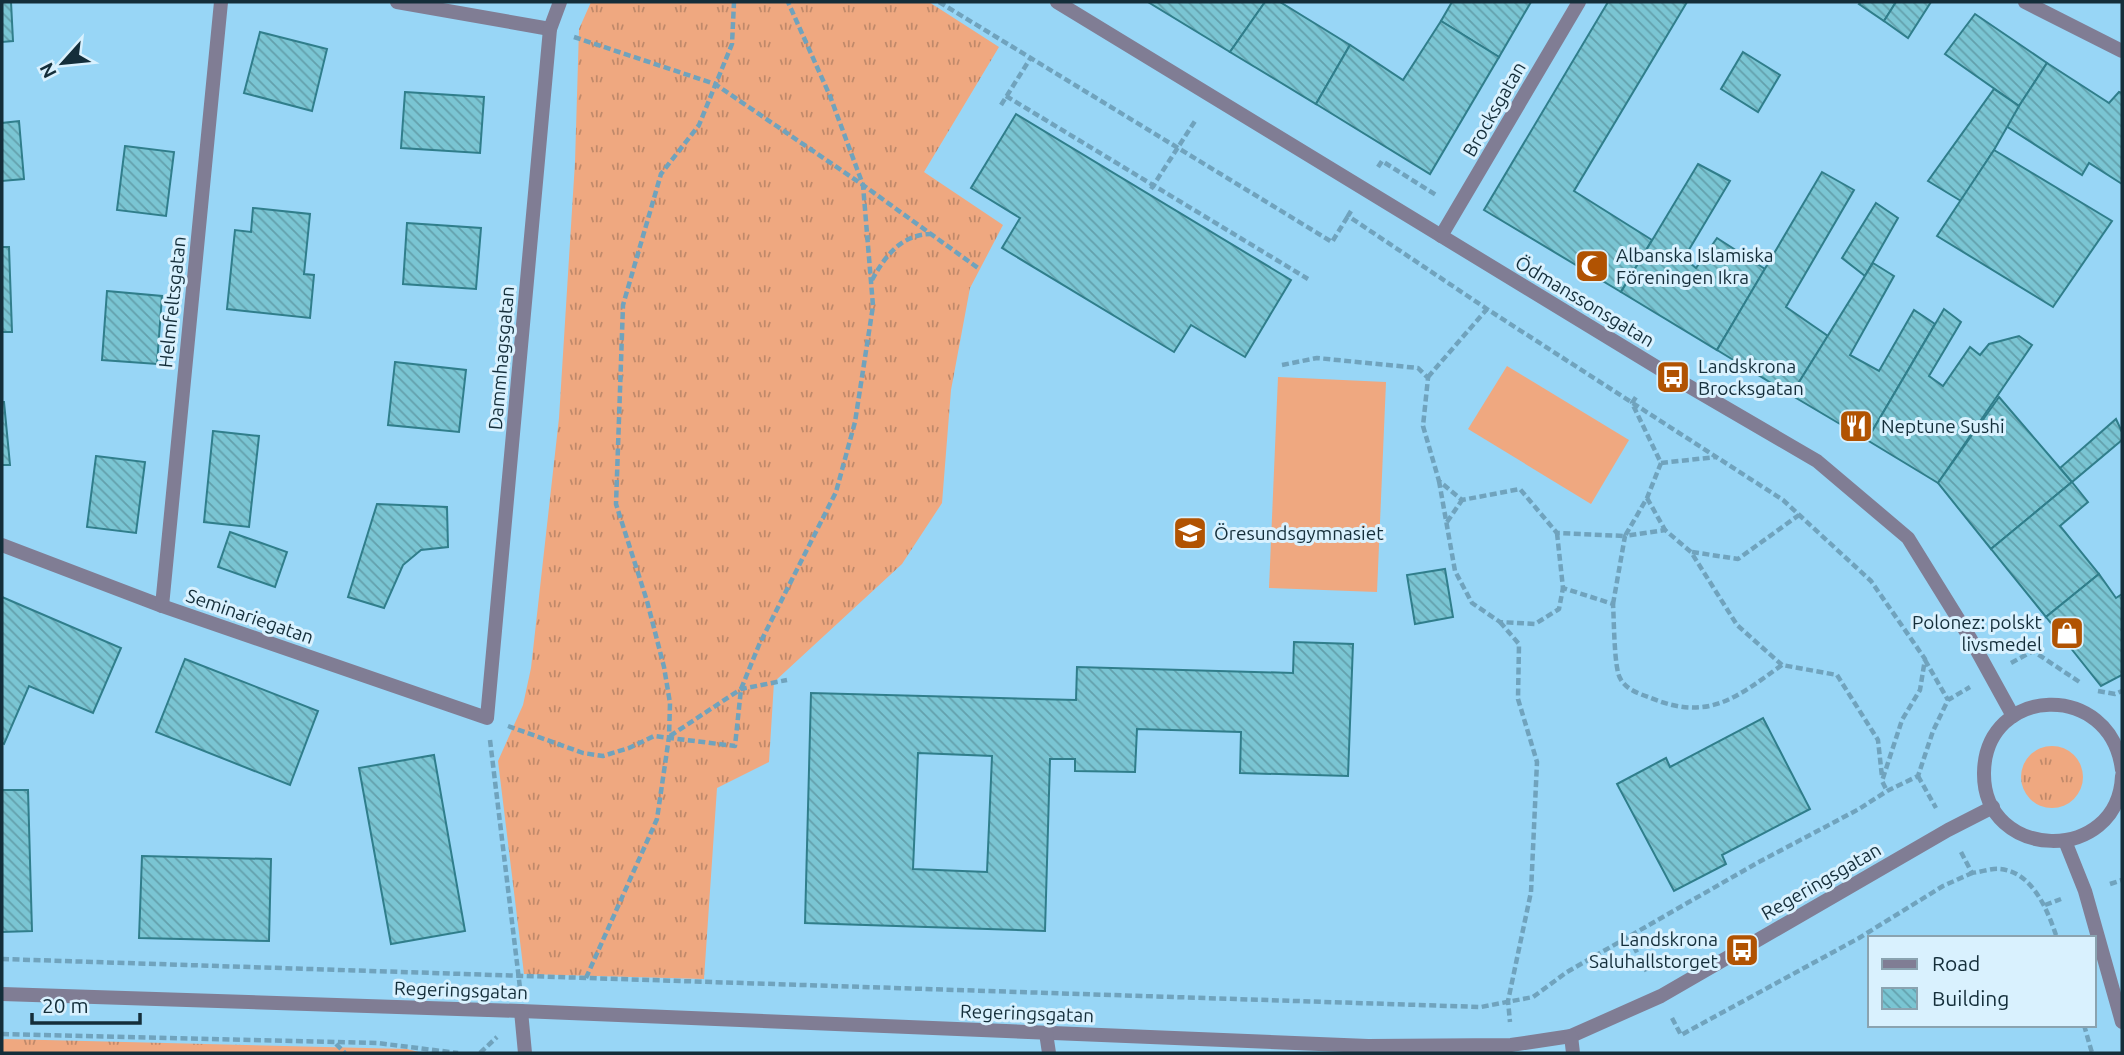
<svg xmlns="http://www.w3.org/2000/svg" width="2124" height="1055" font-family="Ubuntu,sans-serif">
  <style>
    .grass { fill: url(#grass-tufts) }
    .garden { fill: #efa880 }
    .building { fill: url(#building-back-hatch); stroke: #307e8b; stroke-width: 2; fill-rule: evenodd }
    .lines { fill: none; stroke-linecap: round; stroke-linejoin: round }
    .path { stroke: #70a3bd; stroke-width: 4.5; stroke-dasharray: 7 3.5; stroke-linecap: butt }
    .minor { stroke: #807d94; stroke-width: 14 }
    .labels { text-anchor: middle; stroke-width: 6; stroke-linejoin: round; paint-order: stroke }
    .street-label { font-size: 19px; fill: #142e3a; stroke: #d9f1fe }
    .poi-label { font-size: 19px; fill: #142e3a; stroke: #d9f1fe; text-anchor: start }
  </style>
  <defs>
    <pattern id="grass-tufts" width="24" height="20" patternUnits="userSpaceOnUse" patternTransform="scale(1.75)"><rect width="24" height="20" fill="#efa880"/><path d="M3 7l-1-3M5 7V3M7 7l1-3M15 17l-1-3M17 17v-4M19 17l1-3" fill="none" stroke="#c0896a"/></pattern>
    <pattern id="building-back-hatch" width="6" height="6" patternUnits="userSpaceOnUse" patternTransform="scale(1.75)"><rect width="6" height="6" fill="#7ac5d3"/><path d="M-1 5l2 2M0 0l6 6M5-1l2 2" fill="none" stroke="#63a0ac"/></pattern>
  </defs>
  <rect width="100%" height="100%" fill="#98d6f6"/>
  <g class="grass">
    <polygon points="591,2 929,2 999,47 924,172 1003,225 970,288 951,390 942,503 902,564 774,682 769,762 717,788 704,979 524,974 498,761 523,705 531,668 559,418 575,162 579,29"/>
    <circle cx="2052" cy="777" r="31"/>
    <polygon points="5,1039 407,1049 423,1053 2,1053 2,1040"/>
  </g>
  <g class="garden">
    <polygon points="1507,366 1629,440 1591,504 1468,429"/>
    <polygon points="1278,377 1386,382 1377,592 1269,588"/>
  </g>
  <g class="building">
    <polygon points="2,2 11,2 13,41 2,42"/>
    <polygon points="1148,2 1265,2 1230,52"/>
    <polygon points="1265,2 1280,2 1350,45 1316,104 1230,52"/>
    <polygon points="1452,2 1531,2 1499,57 1441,21"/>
    <polygon points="1608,2 1687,2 1574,191 1652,240 1621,292 1484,210"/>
    <polygon points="1861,2 1896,2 1884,21 1859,4"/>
    <polygon points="1896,2 1931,2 1908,38 1884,21"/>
    <polygon points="1975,14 2047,63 2019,106 1945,54"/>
    <polygon points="1441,21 1499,57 1430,174 1316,104 1350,45 1403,80"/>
    <polygon points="260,32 327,49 312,111 244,93"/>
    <polygon points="1743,52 1780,75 1758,112 1721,89"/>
    <polygon points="2047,63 2109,103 2119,92 2122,93 2122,184 2089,163 2082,175 2006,126"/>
    <polygon points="1994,89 2019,106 1994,150 1961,201 1928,181"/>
    <polygon points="405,92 484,97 480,153 401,148"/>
    <polygon points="1016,114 1291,280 1245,357 1191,325 1174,352 1002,248 1020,218 971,188"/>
    <polygon points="19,121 24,179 2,181 2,123"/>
    <polygon points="125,146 174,152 166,216 117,210"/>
    <polygon points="1994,150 2112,221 2053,307 1937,236"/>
    <polygon points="1698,164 1730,181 1684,258 1696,268 1717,238 1765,269 1717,350 1621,292"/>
    <polygon points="1822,172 1854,190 1786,307 1828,336 1791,395 1717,350"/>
    <polygon points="1876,203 1898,218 1865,276 1842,258"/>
    <polygon points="253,208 310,214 304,274 314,275 310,318 227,309 235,230 251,232"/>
    <polygon points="407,223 481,228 476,289 403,284"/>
    <polygon points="2,247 9,247 12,332 2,332"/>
    <polygon points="1873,263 1894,276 1850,355 1879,371 1914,310 1935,324 1867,440 1791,395"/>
    <polygon points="107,291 162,296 157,364 102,360"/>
    <polygon points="1944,309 1961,322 1929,376 1943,386 1970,347 1980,355 1989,344 2019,336 2032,345 1938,483 1867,440"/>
    <polygon points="395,362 466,370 459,432 388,425"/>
    <polygon points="1999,397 2072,482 1991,549 1938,483"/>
    <polygon points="2,402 4,402 10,465 2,465"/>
    <polygon points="2116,419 2122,432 2122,440 2072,482 2060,468"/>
    <polygon points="213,431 259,436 249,527 204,522"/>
    <polygon points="96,456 145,462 136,533 87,527"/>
    <polygon points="2072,482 2088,502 2060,526 2099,574 2046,617 1991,549"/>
    <polygon points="377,504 447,507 448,547 421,550 403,565 384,608 348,597"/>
    <polygon points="230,532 287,552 275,587 218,567"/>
    <polygon points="1445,569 1453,617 1415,624 1407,575"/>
    <polygon points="2099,574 2116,598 2122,594 2122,675 2101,686 2046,617"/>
    <polygon points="2,597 121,648 93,713 29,686 4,744 2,743"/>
    <path d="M1294,642L1353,644L1348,776L1240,773L1241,732L1137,729L1135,772L1075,771V759H1050L1045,931L805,923L811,693L1076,700L1077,667L1293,673ZM918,753L992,756L987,872L913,869Z"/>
    <polygon points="185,659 318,711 290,785 156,732"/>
    <polygon points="1763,718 1810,809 1722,855 1726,864 1674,891 1617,784 1666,758 1670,767"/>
    <polygon points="434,755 465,931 391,944 359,768"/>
    <polygon points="2,790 28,790 32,931 2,932"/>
    <polygon points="142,856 271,859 269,941 139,938"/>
  </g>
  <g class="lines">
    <g class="path">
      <polyline points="939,2 1332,242 1348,216"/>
      <polyline points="574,37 715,84 863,185 978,268"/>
      <polyline points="1006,96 1308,279"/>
      <polyline points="1001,105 1030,59"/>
      <polyline points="1378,167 1382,161 1436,195"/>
      <polyline points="1151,189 1195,121"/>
      <polyline points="1351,211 1348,216 1487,309 1783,500 1871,581 1925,659 1920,690 1902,720 1882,781 1887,791"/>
      <path d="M872,280C885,256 901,235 930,234"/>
      <polyline points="1282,365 1317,358 1418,368 1428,378 1423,426 1439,481 1462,500 1520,489 1557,533 1625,536 1647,498 1661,463 1632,403 1636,397"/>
      <polyline points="1428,377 1487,309"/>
      <polyline points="1661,463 1716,457"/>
      <polyline points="1439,481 1455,571 1472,603 1500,622 1535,624 1559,609 1563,588"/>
      <polyline points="1647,498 1665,530"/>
      <polyline points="1447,522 1462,500"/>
      <path d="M1557,533L1563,588L1613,604C1614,618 1614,668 1620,678C1626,690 1640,694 1651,698C1709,722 1737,697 1782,665L1837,675L1878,740L1882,777"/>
      <polyline points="1692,552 1738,559 1799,515"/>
      <polyline points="1613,604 1625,536 1665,530 1691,552 1737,625 1782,665"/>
      <polyline points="1500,622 1519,644 1518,699 1537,762 1531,892 1508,1001 1510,1022"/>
      <polyline points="1925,660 1948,700"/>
      <polyline points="2011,663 2033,651 2081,683"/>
      <polyline points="2098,691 2115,694 2122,691"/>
      <polyline points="508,726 583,753 603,756 629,748 654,736 735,746 741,689 759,645 836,492 855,422 873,306 863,185 830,96 788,2"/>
      <polyline points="670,736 741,689 787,680"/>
      <polyline points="490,740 520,988"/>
      <polyline points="1918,776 1936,808"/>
      <path d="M1961,852L1972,873C1981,872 1992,868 2000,869C2033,872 2048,911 2057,938"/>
      <polyline points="2110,884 2122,880"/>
      <polyline points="2045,905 2061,899"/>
      <polyline points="1629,937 1648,974"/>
      <polyline points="2,959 1481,1007 1533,997 1567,972 1757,863 1859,809 1887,791 1918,776 1933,731 1948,700 1970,687"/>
      <polyline points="586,978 657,819 669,737 670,703 664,667 647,601 616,504 623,305 661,174 699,125 732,44 734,2"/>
      <polyline points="1672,1018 1681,1035 1859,938 1943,886 1972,873"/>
      <polyline points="2084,1025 2092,1053"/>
      <polyline points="2,1034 377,1043 458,1053"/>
      <polyline points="336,1044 345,1053"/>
      <polyline points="480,1053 497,1037"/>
    </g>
    <g class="minor">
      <polyline points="397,2 550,29"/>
      <polyline points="1057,2 1673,377 1817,461 1908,538 1970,638 2013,716"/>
      <polyline points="2025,2 2122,51"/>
      <polyline points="1441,236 1579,2"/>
      <polyline points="2,545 162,606 487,718 550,29 560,2"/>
      <polyline points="162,606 221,2"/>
      <path d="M2122,770C2111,680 1985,685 1984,773C1983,861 2118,865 2122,776"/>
      <polyline points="2065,841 2085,891 2122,1022"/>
      <polyline points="2,994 521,1011 1368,1046 1511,1045 1571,1036 1661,996 1948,830 1993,807"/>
      <polyline points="521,1011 525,1053"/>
      <polyline points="1046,1033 1049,1053"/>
      <polyline points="1571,1036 1573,1053"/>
    </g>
  </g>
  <defs>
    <g id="mosque-square" transform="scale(1.75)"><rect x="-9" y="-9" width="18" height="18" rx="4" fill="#b15302" stroke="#d9f1fe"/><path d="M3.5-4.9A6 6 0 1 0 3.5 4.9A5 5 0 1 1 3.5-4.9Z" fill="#fff"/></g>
    <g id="bus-square" transform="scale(1.75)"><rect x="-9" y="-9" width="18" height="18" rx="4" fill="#b15302" stroke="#d9f1fe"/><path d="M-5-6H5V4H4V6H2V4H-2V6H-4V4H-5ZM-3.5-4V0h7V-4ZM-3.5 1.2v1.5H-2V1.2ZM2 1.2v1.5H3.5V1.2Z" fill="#fff"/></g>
    <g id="restaurant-square" transform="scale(1.75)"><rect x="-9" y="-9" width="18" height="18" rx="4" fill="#b15302" stroke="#d9f1fe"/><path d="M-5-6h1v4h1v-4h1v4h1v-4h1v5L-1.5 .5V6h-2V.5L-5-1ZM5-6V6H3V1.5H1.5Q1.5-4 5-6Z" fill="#fff"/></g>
    <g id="school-square" transform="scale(1.75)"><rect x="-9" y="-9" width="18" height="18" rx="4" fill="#b15302" stroke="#d9f1fe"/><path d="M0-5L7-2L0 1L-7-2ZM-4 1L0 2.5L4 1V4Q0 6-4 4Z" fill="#fff"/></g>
    <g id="shop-square" transform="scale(1.75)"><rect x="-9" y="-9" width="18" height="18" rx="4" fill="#b15302" stroke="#d9f1fe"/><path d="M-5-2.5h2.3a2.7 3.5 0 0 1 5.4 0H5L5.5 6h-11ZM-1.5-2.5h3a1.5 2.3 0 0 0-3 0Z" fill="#fff"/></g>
  </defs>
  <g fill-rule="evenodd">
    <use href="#mosque-square" x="1592" y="266"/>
    <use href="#bus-square" x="1673" y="377"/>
    <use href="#restaurant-square" x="1856" y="426"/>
    <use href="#school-square" x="1190" y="533"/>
    <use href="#shop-square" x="2067" y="633"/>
    <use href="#bus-square" x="1742" y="950"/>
  </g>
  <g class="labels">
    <g class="street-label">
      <text transform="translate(1494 109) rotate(-60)" y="7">Brocksgatan</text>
      <text transform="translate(1585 301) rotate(31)" y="7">Ödmanssonsgatan</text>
      <text transform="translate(172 302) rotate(-84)" y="7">Helmfeltsgatan</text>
      <text transform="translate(501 358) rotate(-85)" y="7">Dammhagsgatan</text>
      <text transform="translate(250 616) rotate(19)" y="7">Seminariegatan</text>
      <text transform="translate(1821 881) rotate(-30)" y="7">Regeringsgatan</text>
      <text transform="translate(461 990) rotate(2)" y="7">Regeringsgatan</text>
      <text transform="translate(1027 1013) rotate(2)" y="7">Regeringsgatan</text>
    </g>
    <g class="poi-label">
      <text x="1616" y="262">Albanska Islamiska<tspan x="1616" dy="22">Föreningen Ikra</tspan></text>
      <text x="1698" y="373">Landskrona<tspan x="1698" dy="22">Brocksgatan</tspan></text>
      <text x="1881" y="433">Neptune Sushi</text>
      <text x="1214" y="540">Öresundsgymnasiet</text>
      <text x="2042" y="629" text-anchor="end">Polonez: polskt<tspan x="2042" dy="22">livsmedel</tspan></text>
      <text x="1718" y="946" text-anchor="end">Landskrona<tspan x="1718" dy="22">Saluhallstorget</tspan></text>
    </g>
  </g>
  <rect width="2124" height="1055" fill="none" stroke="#142e3a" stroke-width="7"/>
  <rect x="1868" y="936" width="228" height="91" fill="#d9f1fe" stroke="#8aa3b0" stroke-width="2"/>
  <rect x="1882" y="959" width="35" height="10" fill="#807d94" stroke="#8aa3b0" stroke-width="2"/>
  <text x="1932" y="971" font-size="21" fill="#142e3a">Road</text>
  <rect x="1882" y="988" width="35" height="21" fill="url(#building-back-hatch)" stroke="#8aa3b0" stroke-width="2"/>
  <text x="1932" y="1006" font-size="21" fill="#142e3a">Building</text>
  <g transform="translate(63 63) rotate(243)" stroke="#d9f1fe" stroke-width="5" paint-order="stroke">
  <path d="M0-5L12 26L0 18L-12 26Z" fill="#142e3a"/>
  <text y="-10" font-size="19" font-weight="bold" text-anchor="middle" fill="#142e3a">N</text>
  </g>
  <path d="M32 1013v10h108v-10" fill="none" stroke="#142e3a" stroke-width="3.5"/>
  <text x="42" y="1013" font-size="21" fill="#142e3a" stroke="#d9f1fe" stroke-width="5" paint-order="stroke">20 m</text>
</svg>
